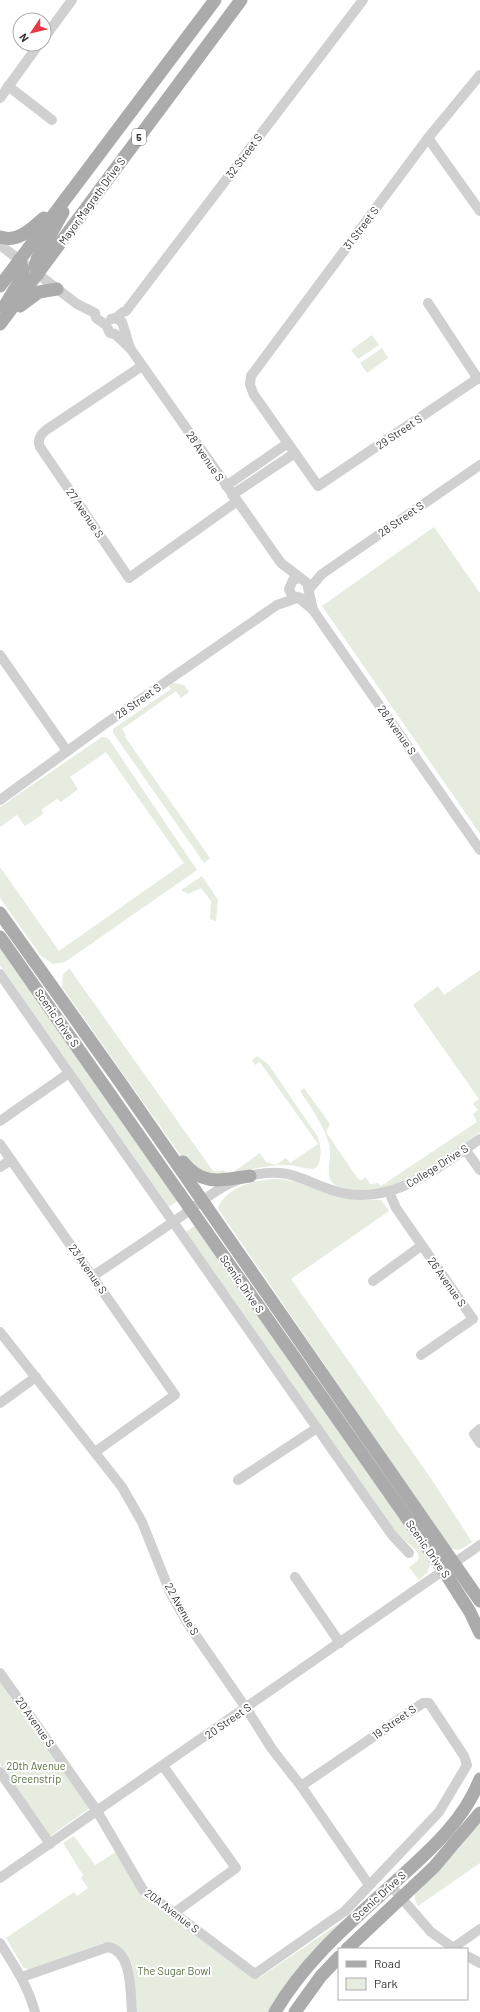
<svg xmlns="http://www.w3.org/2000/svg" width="480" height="2012" font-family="Barlow,sans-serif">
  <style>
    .green { fill: #e6ecdf }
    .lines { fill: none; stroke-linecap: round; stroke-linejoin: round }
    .minor { stroke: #d0d0d0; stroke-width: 10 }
    .major { stroke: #ababab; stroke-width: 13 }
    .labels { text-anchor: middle; stroke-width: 4; stroke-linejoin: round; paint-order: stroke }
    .shield { fill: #fff; stroke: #707070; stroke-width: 1 }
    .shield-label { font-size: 10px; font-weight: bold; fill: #333 }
    .street-label { font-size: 11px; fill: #333; stroke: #fff }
    .park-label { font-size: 11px; fill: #56703f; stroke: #fff }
  </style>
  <rect width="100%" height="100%" fill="#fff"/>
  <g class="green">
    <polygon points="372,335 379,345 358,359 351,350"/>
    <polygon points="382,348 388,358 367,373 360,363"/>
    <polygon points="434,527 480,593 480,834 322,606"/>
    <polygon points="174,683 184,685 189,692 181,698 176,691 122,729 126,735 125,737 210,858 204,863 113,733 113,729 171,689 169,686"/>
    <polygon points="102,737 108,738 197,870 65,962 53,964 41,956 0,898 0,867 59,951 184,863 106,752 70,777 78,789 61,802 57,799 42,809 43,814 25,826 17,815 0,827 0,807"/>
    <polygon points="202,876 218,900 216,921 210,919 211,901 201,888 188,894 181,890"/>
    <polygon points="0,944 179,1200 169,1207 0,965"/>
    <path d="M69,968L213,1171L217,1172L224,1170L229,1175L260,1153L266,1162L276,1165L286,1158L290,1163L318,1144L262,1065L259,1062L255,1065L252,1060L257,1056L268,1064L318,1137C321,1147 322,1158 317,1167L313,1169C304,1169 296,1165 288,1165C263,1165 239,1172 214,1178L186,1163L62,987L63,975Z"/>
    <path d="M480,970V1132C459,1147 416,1183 392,1188C381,1190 368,1190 356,1190C348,1189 335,1188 331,1181C325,1171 333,1155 329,1144C323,1124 312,1109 300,1091L304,1088L330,1124L326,1132L358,1179L362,1180L366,1177L370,1184L378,1183L381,1186L477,1122L473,1114L478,1110L473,1104L479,1099L413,1005L438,986L444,995Z"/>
    <path d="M273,1179C298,1179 312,1189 335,1196C350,1200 366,1199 381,1200L389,1211L291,1279L432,1480L472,1542C463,1548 456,1555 447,1544L219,1210L218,1207C229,1186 251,1181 273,1179Z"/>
    <polygon points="197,1224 431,1562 427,1573 419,1580 409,1567 416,1562 419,1558 417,1551 396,1533 186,1232"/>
    <polygon points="0,1679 90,1808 50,1836 0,1764"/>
    <polygon points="480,1820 480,1863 418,1906 415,1899 415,1892 459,1849"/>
    <polygon points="74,1836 95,1865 116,1852 141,1895 253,1978 259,1978 344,1920 301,1966 271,2012 137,2012 132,1964 117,1945 103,1943 29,1970 23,1967 6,1938 74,1892 77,1896 88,1888 81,1878 83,1875 63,1843"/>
  </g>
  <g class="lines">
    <g class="minor">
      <polyline points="44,38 72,0"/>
      <polyline points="480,75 428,138 251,376 250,385 254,395 318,486 480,377"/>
      <polyline points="8,86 52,120"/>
      <polyline points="0,98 39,44"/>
      <polyline points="428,138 480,211"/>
      <polyline points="0,245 77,304 95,313 96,318 106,325 110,333 115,334 130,348 281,563 307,583 313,610"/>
      <polyline points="428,303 478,379"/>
      <polyline points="116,318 123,312 126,311 363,0"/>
      <polyline points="111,319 116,318 122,322 130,348"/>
      <path d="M142,366L46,430C40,435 37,440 40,447L129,578L236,502"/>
      <polyline points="226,486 288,443"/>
      <polyline points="232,495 295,453"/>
      <polyline points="300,578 293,580 289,589 292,596 301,598"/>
      <polyline points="309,589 322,574 480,465"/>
      <polyline points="300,599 313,610 480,850"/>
      <polyline points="0,655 67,751"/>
      <polyline points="0,800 102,726 277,605 297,598"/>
      <polyline points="0,974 317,1428 392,1535 409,1553"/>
      <polyline points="0,1121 69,1073"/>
      <polyline points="0,1144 175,1395 95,1452"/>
      <polyline points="465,1149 480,1170"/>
      <polyline points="0,1167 11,1160"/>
      <polyline points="389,1192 396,1208 473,1319 421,1355"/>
      <path d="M93,1276C123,1256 153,1236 183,1215C204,1200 227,1180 253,1175C290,1167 303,1181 335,1191C391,1208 437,1168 480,1139"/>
      <polyline points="373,1281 421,1246"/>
      <polyline points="0,1332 122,1487 142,1522 170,1592 188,1624 246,1708 272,1749 301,1786 369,1885"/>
      <polyline points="0,1403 36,1377"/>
      <polyline points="480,1429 474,1434 480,1443"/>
      <polyline points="238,1480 317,1428"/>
      <polyline points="295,1577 340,1643"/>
      <polyline points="0,1673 97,1811 143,1890 255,1974 345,1911 439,1812 467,1765 464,1756 429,1703 423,1703 301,1786"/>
      <polyline points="163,1766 236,1868 174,1913"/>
      <polyline points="0,1772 50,1844"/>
      <polyline points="0,1878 480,1545"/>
      <polyline points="391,1886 431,1932 455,1949"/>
      <path d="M0,1943C14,1965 28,1986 35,2012"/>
      <polyline points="453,1948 480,1929"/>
      <polyline points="467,1956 480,1963"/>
      <path d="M22,1977L108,1947C133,1952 130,1992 132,2012"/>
    </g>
    <g class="major">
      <path d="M0,237C18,243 31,229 44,218"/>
      <polyline points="38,274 35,266 37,259 63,212"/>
      <polyline points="0,286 215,0"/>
      <polyline points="20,306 39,292 57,289"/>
      <polyline points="4,307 23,275 23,270 19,260"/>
      <polyline points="0,324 241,0"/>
      <polyline points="0,913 120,1082 480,1601"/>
      <polyline points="0,937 444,1571 470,1612 480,1633"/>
      <path d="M183,1162C203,1187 222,1180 250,1176"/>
      <polyline points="347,1949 434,1867 480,1813"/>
      <path d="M275,2012C305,1960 352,1921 396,1881C429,1851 464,1821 480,1779"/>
      <polyline points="295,2012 321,1976 339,1957"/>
    </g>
  </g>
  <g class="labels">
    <rect class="shield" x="132" y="129" width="14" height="16" rx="3"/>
    <g class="shield-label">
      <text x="139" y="141">5</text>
    </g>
    <g class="street-label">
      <text transform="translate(244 156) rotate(-53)" y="4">32 Street S</text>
      <text transform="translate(92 201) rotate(-54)" y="4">Mayor Magrath Drive S</text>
      <text transform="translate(361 228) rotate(-53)" y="4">31 Street S</text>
      <text transform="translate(399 432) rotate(-34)" y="4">29 Street S</text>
      <text transform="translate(205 456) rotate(56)" y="4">28 Avenue S</text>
      <text transform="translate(85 513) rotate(56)" y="4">27 Avenue S</text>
      <text transform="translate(401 519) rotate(-35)" y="4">28 Street S</text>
      <text transform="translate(138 701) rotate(-35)" y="4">28 Street S</text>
      <text transform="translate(397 730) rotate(55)" y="4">28 Avenue S</text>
      <text transform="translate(57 1018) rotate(55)" y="4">Scenic Drive S</text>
      <text transform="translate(437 1166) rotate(-32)" y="4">College Drive S</text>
      <text transform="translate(88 1269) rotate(55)" y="4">23 Avenue S</text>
      <text transform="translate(447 1282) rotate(55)" y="4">26 Avenue S</text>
      <text transform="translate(242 1284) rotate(55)" y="4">Scenic Drive S</text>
      <text transform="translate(428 1549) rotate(55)" y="4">Scenic Drive S</text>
      <text transform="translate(182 1609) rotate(61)" y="4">22 Avenue S</text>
      <text transform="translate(228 1721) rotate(-35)" y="4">20 Street S</text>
      <text transform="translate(35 1722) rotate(55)" y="4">20 Avenue S</text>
      <text transform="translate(394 1722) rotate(-35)" y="4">19 Street S</text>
      <text transform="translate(379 1896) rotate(-42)" y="4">Scenic Drive S</text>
      <text transform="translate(172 1911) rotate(37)" y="4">20A Avenue S</text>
    </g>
    <g class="park-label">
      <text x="36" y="1770">20th Avenue<tspan x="36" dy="13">Greenstrip</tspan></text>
      <text x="174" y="1975">The Sugar Bowl</text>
    </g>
  </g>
  <rect x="338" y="1948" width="130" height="52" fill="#ffffff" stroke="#adadad"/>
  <rect x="346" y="1961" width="20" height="6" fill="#ababab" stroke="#adadad"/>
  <text x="374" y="1968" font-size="12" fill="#333333">Road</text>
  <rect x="346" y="1978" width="20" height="12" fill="#e6ecdf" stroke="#adadad"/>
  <text x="374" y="1988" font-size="12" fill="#333333">Park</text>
  <g transform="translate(32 32) rotate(235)"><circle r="19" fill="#ffffff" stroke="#adadad"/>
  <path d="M0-3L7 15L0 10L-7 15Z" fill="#e63946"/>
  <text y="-6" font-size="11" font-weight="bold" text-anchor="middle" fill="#333333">N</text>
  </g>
</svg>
